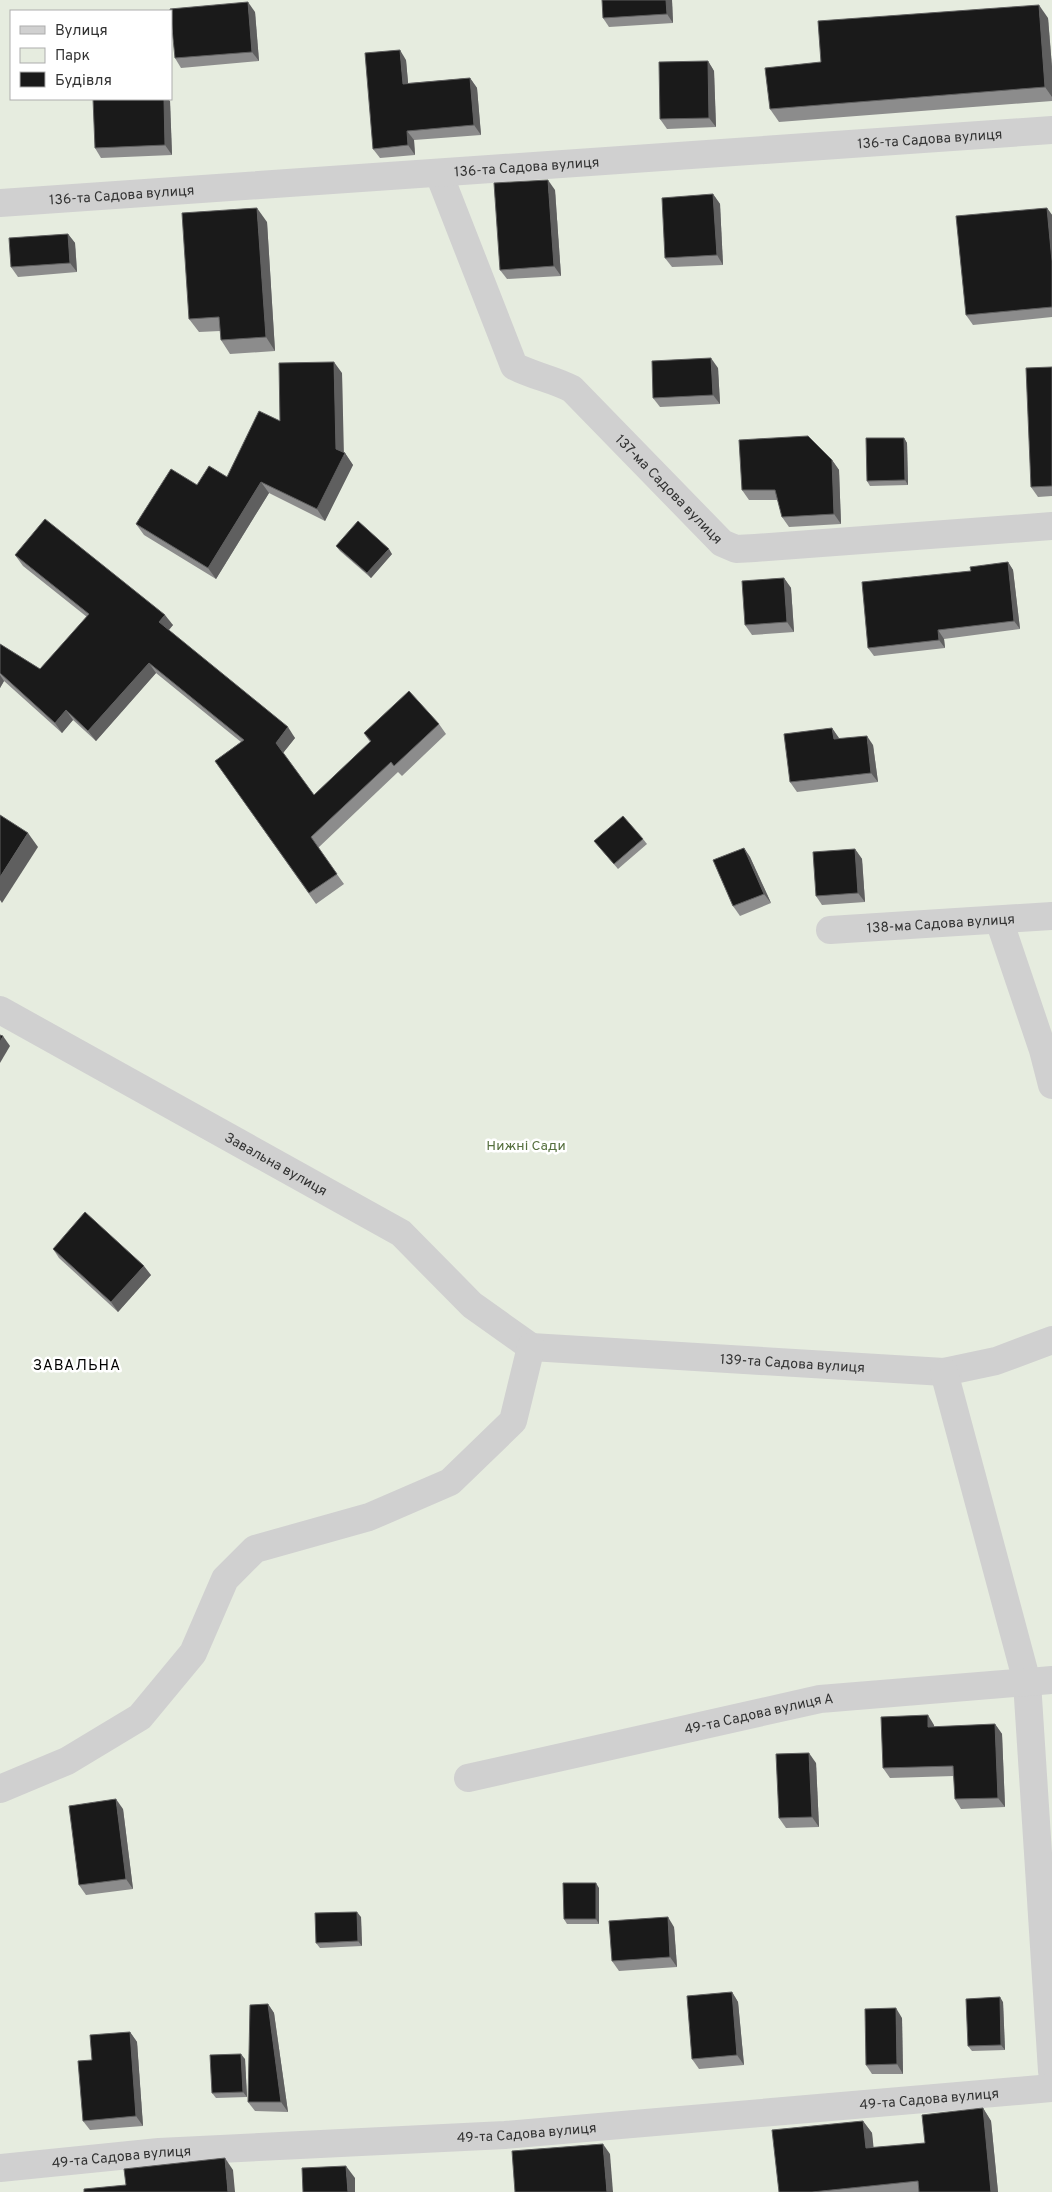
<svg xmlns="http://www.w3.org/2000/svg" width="1052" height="2192" font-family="Overpass,sans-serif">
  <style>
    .green { fill: #e6ecdf; fill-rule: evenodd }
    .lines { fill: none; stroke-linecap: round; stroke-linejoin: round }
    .minor { stroke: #d0d0d0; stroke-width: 28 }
    .wall { fill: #8c8c8c }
    .shaded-wall { fill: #5f5f5f }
    .building { fill: #1a1a1a; stroke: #5f5f5f }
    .labels { text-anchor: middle; stroke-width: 5; stroke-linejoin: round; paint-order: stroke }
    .street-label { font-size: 14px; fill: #333; stroke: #fff }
    .park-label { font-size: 14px; fill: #56703f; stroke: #fff }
    .neighbourhood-label { font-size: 15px; letter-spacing: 1px; fill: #000; stroke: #fff }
  </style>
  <rect width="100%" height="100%" fill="#fff"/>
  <path class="green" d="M0,0H1052V2192H0ZM11,11H171V99H11Z"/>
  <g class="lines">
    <g class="minor">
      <path id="s1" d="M439,174L514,366C533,376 553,379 572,389L722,543L736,549L755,548L1052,526"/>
      <path id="s2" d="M0,203L1052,130"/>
      <polyline points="999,920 1043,1050 1052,1085"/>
      <path id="s3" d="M830,930L1052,916"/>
      <path id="s4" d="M0,1010L401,1233L472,1305L531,1347"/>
      <path id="s5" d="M531,1347L944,1372L996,1361L1052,1340"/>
      <polyline points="944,1372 1027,1682 1052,2071"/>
      <path id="s6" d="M468,1778L820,1699L1052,1680"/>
      <polyline points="0,1789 67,1761 140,1717 193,1653 225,1579 255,1549 369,1517 450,1482 513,1421 531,1347"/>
      <path id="s7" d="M0,2168L159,2152L505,2135L1052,2088"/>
    </g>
  </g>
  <g class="wall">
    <polygon points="672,0 673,23 609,27 603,18"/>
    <polygon points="255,12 259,61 181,68 175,58"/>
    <polygon points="1048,18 1052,67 1052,101 779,122 770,109 821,62"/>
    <polygon points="406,60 408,83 470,78 477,88 481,135 414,140 415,155 380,158 373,149"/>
    <polygon points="708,61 714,71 716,127 667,129 660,119"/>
    <polygon points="170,101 172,155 101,158 95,148"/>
    <polygon points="555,190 561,276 507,279 500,270"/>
    <polygon points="713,194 720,204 723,265 672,267 665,258"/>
    <polygon points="1047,208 1052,215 1052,317 973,325 966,315"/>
    <polygon points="267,222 275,351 230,354 221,340 220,331 199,332 189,319"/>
    <polygon points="68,234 75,243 77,272 18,277 11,267"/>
    <polygon points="1052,367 1052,496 1038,497 1031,487"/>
    <polygon points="718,368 720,404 660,407 653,398"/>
    <polygon points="342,373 343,452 345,453 353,465 325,521 269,493 216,579 144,535 136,524 197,485 227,477 280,421"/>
    <polygon points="904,438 907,443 908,485 870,486 867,481"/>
    <polygon points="832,460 839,470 841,524 789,527 782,517 778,500 749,500 742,490"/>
    <polygon points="336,546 392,554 371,578 340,551"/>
    <polygon points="15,555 173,625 169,630 295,738 283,753 314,795 370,742 364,733 439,724 446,734 402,776 398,772 318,848 344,884 316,904 215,761 241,742 156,673 96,741 73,720 62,733 4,681 0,688 0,644 40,669 87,617 23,566"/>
    <polygon points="1008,562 1013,570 1020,629 944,639 945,648 874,656 868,648 971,571"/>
    <polygon points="784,578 791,588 794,632 752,635 745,625"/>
    <polygon points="832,728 839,739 873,745 878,782 797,792 790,782"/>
    <polygon points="643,839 647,844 618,869 594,841"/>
    <polygon points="744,848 750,857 771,903 740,916 733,906"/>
    <polygon points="855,849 862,859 865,902 822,905 816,896"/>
    <polygon points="53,1249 151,1275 118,1312 59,1258"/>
    <polygon points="995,1724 1002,1734 1005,1807 961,1809 955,1799 954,1776 890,1778 883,1768 934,1725 934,1727"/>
    <polygon points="816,1763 819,1827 786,1828 779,1818"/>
    <polygon points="123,1809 133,1889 86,1895 79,1885"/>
    <polygon points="599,1888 599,1924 567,1924 564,1919"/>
    <polygon points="361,1917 362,1946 320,1948 316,1943"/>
    <polygon points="674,1927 677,1967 619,1971 612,1961"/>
    <polygon points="732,1992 738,2002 744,2065 699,2069 692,2059"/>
    <polygon points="1003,2002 1005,2050 972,2051 968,2046"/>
    <polygon points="268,2004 274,2013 288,2112 255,2111 248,2102"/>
    <polygon points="902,2018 903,2074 872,2074 866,2065"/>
    <polygon points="130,2032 137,2042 143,2126 90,2130 83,2121 92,2060"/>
    <polygon points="245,2059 247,2097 216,2098 212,2093"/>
    <polygon points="983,2108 991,2121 998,2192 779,2192 863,2121 872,2133 873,2148 925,2143"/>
  </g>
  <g class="shaded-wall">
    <polygon points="666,0 672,0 673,23 667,14"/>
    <polygon points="248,2 255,12 259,61 252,52"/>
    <polygon points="1039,5 1048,18 1052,67 1052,97 1045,87"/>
    <polygon points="400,50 406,60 409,93 403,84"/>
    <polygon points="708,61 714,71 716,127 709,118"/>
    <polygon points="470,78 477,88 481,135 474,125"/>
    <polygon points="164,99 168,99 170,101 172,155 165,145"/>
    <polygon points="407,131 414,140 415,155 408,145"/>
    <polygon points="548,180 555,190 561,276 554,266"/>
    <polygon points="713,194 720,204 723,265 717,255"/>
    <polygon points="257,208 267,222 275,351 266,337"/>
    <polygon points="1047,208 1052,215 1052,261"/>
    <polygon points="68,234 75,243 77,272 70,263"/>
    <polygon points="711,358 718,368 720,404 713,395"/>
    <polygon points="334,362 342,373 344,457 345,453 353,465 325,521 317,509 336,449"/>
    <polygon points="904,438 907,443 908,485 905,480"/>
    <polygon points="832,460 839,470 841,524 834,514"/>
    <polygon points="261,482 269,493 216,579 208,568"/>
    <polygon points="389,549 392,554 371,578 367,573"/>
    <polygon points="1008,562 1013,570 1020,629 1014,621"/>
    <polygon points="784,578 791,588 794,632 787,622"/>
    <polygon points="165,615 173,625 166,633 159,622"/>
    <polygon points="938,630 944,639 945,648 939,640"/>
    <polygon points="149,663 156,673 96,741 88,731"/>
    <polygon points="0,675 4,681 0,688"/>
    <polygon points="66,710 73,720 62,733 55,723"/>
    <polygon points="288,727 295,738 283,753 276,743"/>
    <polygon points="832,728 839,738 840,749 834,739"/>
    <polygon points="867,736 873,745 878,782 871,773"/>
    <polygon points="28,833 38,847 2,903 0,900 0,877"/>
    <polygon points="744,848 750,857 771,903 764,894"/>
    <polygon points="855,849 862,859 865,902 858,893"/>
    <polygon points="3,1036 10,1046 0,1063 0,1042"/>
    <polygon points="144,1266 151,1275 118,1312 111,1302"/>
    <polygon points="928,1715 934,1725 935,1737 928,1727"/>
    <polygon points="995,1724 1002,1734 1005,1807 998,1798"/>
    <polygon points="809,1753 816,1763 819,1827 812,1817"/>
    <polygon points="116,1799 123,1809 133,1889 126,1879"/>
    <polygon points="596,1883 599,1888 599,1924 596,1919"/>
    <polygon points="357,1912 361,1917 362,1946 358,1941"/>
    <polygon points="668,1917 674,1927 677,1967 670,1957"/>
    <polygon points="732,1992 738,2002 744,2065 737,2055"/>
    <polygon points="1000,1997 1003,2002 1005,2050 1001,2045"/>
    <polygon points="268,2004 274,2013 288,2112 281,2102"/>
    <polygon points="896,2008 902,2018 903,2074 897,2064"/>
    <polygon points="130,2032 137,2042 143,2126 136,2116"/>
    <polygon points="241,2054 245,2059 247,2097 243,2092"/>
    <polygon points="983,2108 991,2121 998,2192 991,2192"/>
    <polygon points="863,2121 872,2133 875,2160 866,2148"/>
    <polygon points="603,2144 610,2154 613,2192 607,2192"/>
    <polygon points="225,2158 233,2170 235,2192 228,2192"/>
    <polygon points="346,2166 355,2178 355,2192 348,2192"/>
  </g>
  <g class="building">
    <polygon points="602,0 666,0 667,14 603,18"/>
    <polygon points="248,2 252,52 175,58 170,9"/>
    <polygon points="1039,5 1045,87 770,109 765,68 821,62 818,21"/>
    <polygon points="400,50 403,84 470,78 474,125 407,131 408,145 373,149 365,53"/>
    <polygon points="708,61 709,118 660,119 659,62"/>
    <polygon points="93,99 164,99 165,145 95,148"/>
    <polygon points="548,180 554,266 500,270 494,183"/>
    <polygon points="713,194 717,255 665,258 662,198"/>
    <polygon points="257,208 266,337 221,340 219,317 189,319 182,213"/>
    <polygon points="1047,208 1052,261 1052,307 966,315 956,216"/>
    <polygon points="68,234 70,263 11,267 9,238"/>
    <polygon points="711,358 713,395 653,398 652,361"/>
    <polygon points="334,362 336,449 345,453 317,509 261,482 208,568 136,524 171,469 197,485 209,466 227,477 259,411 280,421 279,363"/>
    <polygon points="1052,367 1052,486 1031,487 1026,368"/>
    <polygon points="808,436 832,460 834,514 782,517 775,490 742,490 739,440"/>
    <polygon points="866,438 904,438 905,480 867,481"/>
    <polygon points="45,519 165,615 159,622 288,727 276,743 314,795 371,741 364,733 409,691 439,724 394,766 391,762 311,837 337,874 309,893 215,761 244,740 149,663 88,731 66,710 55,723 0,673 0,644 40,669 89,614 15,555"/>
    <polygon points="358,521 389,549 367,573 336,546"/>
    <polygon points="1008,562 1014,621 938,630 939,640 868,648 862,582 971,571 970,567"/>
    <polygon points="784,578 787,622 745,625 742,581"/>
    <polygon points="832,728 834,739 867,736 871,773 790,782 784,734"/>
    <polygon points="0,815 28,833 0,877"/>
    <polygon points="623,816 643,839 614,864 594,841"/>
    <polygon points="744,848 764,894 733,906 713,860"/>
    <polygon points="855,849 858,893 816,896 813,852"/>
    <polygon points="0,1035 3,1036 0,1042"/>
    <polygon points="85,1212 144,1266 111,1302 53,1249"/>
    <polygon points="928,1715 928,1727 995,1724 998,1798 955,1799 953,1766 883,1768 881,1717"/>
    <polygon points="809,1753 812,1817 779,1818 776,1754"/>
    <polygon points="116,1799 126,1879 79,1885 69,1806"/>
    <polygon points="563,1883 596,1883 596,1919 564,1919"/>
    <polygon points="357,1912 358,1941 316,1943 315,1913"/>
    <polygon points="668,1917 670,1957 612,1961 609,1921"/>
    <polygon points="732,1992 737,2055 692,2059 687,1996"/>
    <polygon points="1000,1997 1001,2045 968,2046 966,1999"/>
    <polygon points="268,2004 281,2102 248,2102 250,2005"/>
    <polygon points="896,2008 897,2064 866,2065 865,2009"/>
    <polygon points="130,2032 136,2116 83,2121 78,2061 92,2060 90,2035"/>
    <polygon points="241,2054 243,2092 212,2093 210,2055"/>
    <polygon points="983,2108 991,2192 919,2192 918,2181 812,2192 779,2192 772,2130 863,2121 866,2148 925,2143 922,2115"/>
    <polygon points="603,2144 607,2192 515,2192 512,2151"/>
    <polygon points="225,2158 228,2192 84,2192 84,2189 126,2185 124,2169"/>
    <polygon points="346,2166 348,2192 303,2192 302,2168"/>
  </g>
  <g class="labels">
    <g class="street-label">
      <text dy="5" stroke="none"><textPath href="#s2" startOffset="932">136-та Садова вулиця</textPath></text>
      <text dy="5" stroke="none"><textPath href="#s2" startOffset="528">136-та Садова вулиця</textPath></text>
      <text dy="5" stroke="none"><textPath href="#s2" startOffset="122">136-та Садова вулиця</textPath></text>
      <text dy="5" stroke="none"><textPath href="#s1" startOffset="408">137-ма Садова вулиця</textPath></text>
      <text dy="5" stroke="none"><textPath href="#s3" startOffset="111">138-ма Садова вулиця</textPath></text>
      <text dy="5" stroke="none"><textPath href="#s4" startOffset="316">Завальна вулиця</textPath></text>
      <text dy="5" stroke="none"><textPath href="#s5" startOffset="262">139-та Садова вулиця</textPath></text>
      <text dy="5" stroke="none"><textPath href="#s6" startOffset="298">49-та Садова вулиця А</textPath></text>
      <text dy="5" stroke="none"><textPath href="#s7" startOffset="932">49-та Садова вулиця</textPath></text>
      <text dy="5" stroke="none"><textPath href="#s7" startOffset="528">49-та Садова вулиця</textPath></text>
      <text dy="5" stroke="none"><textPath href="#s7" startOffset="122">49-та Садова вулиця</textPath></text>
    </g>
    <g class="park-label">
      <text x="526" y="1150">Нижні Сади</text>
    </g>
    <g class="neighbourhood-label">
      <text x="77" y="1370">ЗАВАЛЬНА</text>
    </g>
  </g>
  <rect x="10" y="10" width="162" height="90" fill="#ffffff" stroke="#adadad"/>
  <rect x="20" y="26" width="25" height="8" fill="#d0d0d0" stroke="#adadad"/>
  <text x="55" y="35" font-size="15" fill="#333333">Вулиця</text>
  <rect x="20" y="48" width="25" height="15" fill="#e6ecdf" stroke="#adadad"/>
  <text x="55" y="60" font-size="15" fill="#333333">Парк</text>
  <rect x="20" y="72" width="25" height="15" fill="#1a1a1a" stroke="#adadad"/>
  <text x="55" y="85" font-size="15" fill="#333333">Будівля</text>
</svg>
